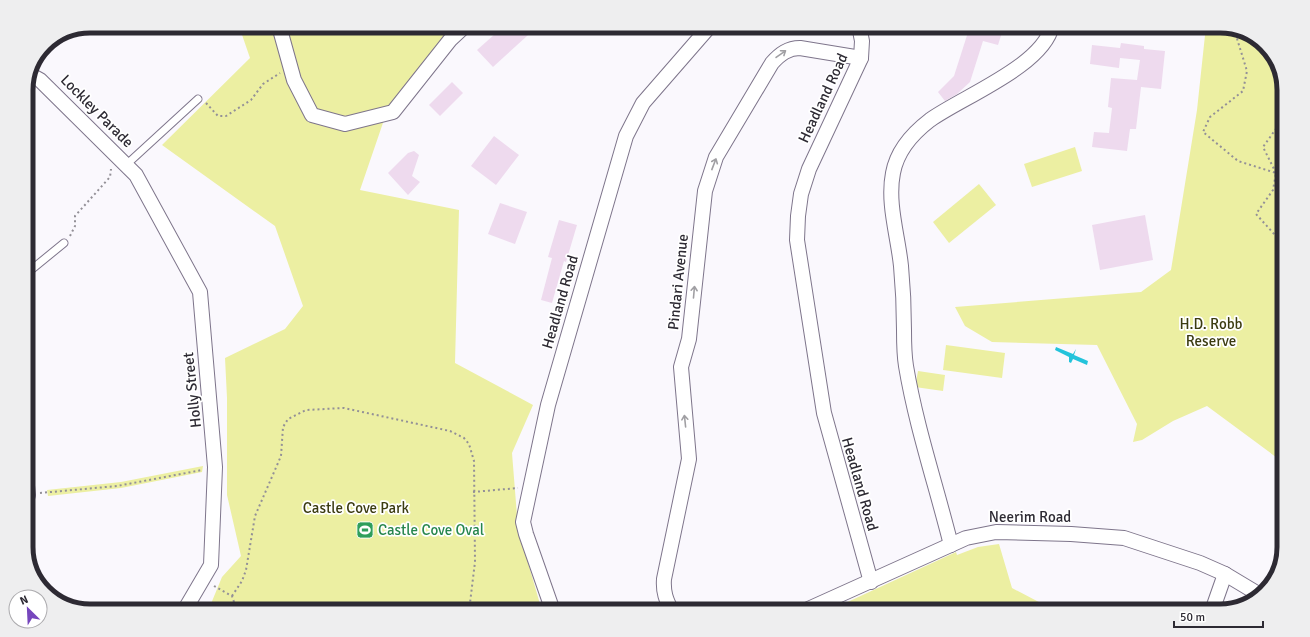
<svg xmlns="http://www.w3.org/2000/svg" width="1310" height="637" font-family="Signika,sans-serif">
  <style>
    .green { fill: #ecefa2 }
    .water { fill: #23c3db }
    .building { fill: #eedaee }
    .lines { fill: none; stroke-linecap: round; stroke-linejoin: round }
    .service-casing { stroke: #7e758b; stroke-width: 9 }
    .minor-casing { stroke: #7e758b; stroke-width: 16 }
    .path { stroke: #939097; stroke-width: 2; stroke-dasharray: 2 3; stroke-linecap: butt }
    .service { stroke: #fff; stroke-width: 7 }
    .minor { stroke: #fff; stroke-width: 14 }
    .oneway { stroke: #a09fa3 }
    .labels { text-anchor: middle; stroke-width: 3.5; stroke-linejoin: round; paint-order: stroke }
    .street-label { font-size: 15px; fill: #2d2a33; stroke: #fff }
    .park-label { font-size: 15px; fill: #3b3b10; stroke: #fff }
    .leisure-label { font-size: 15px; fill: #27864d; stroke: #fff; text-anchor: start }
    .rim { fill: none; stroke: #2d2a33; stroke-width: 5 }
  </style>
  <rect width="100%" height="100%" fill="#faf8fd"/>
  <g class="green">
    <polygon points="239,26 454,26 385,117 360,190 459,210 455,363 533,405 512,453 518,528 542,611 208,611 222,577 241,556 227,495 227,398 225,358 285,329 303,306 275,226 162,145 250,58"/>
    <path d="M1206,26C1231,26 1256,33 1272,54C1278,61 1281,77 1284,86V463L1207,406L1173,421L1142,440L1133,442L1137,424L1097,345L992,342L965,326L955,307L1141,292L1171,270L1197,110Z"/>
    <polygon points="1075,147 1082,171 1032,187 1024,164"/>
    <polygon points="979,184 996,205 949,243 933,222"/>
    <polygon points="946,345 1005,353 1002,378 943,370"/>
    <polygon points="918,371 945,375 943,391 915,387"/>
    <polygon points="203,466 202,472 121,488 48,496 47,490 121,482"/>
    <polygon points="999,544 1012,588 1056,611 828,611 956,552 957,555 978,547"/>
  </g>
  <polygon class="water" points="1056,347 1073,354 1076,349 1074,355 1088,361 1087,365 1073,359 1071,363 1069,362 1069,357 1055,350"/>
  <g class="building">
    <polygon points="504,26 538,26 493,67 477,50"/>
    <polygon points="970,26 1004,26 998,45 983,41 970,82 957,94 945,101 938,92 954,76"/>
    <polygon points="1121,43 1144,46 1144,49 1165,51 1161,89 1141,87 1136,129 1130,129 1127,151 1092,147 1094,132 1109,133 1112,108 1108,107 1111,78 1137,80 1140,60 1120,58 1119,68 1090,64 1092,45 1120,48"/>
    <polygon points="452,82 463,93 440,116 429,105"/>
    <polygon points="494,136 519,155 496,185 471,166"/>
    <polygon points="414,151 419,155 412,176 420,182 408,195 388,173 408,153"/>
    <polygon points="500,203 527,212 515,244 488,234"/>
    <polygon points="1145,215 1153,260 1100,270 1092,225"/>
    <polygon points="559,220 577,225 566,262 564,261 552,303 541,300 552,258 548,257"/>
  </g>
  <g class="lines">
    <g class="service-casing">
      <g id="service">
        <polyline points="126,165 198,99"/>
        <polyline points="26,274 64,243"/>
      </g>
    </g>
    <g class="minor-casing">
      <g id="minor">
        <polyline points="279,26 294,80 312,115 345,124 393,112 450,40 465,26"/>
        <polyline points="859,26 862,41 861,58 809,169 801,194 798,216 797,240 824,413 871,582"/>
        <polyline points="31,75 40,80 136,175 200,292 215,467 211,565 184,611"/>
        <polyline points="26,476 28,495 26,501"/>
        <path d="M951,545C936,485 916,426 906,366C904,354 904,341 904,330C904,308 903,287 901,266C898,236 887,203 893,173C897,151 913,133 930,120C962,97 1043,66 1052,26"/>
        <polyline points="553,611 526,534 523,522 548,405 626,136 643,103 710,26"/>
        <path d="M672,611C666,600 663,592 664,579L689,459L681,367L689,339L705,191L716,157L772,63C780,54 788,48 800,48L861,58"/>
        <polyline points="804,611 966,538 996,532 1071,534 1124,538 1200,563 1225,574 1260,595"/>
        <polyline points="1212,611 1225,574"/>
      </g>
    </g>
    <g class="path">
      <polyline points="1234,29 1247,71 1243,91 1210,117 1203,132 1238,161 1276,173 1273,190 1256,214 1284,245"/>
      <polyline points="206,103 218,116 226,116 251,100 263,84 280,73"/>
      <polyline points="1276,173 1263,147 1278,126"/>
      <polyline points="70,236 75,226 75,216 110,177 111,169"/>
      <polyline points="473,492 518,488"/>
      <polyline points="40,493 117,486 202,470"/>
      <polyline points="214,586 232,596 237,611"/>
      <polyline points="232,596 242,581 246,570 255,516 281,456 283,427 288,419 306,410 344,408 450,431 464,438 469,444 474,461 475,562 469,611"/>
    </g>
    <use href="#service" class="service"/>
    <use href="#minor" class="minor"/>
  </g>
  <defs><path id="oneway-shaft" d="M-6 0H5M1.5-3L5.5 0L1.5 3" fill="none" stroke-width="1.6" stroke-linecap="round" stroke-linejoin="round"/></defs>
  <g class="oneway">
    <use href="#oneway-shaft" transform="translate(781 54) rotate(-35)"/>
    <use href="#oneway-shaft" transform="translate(714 164) rotate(-69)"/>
    <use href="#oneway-shaft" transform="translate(694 292) rotate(-85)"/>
    <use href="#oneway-shaft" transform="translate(685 421) rotate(-96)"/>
  </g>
  <defs>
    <g id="stadium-square" transform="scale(0.9)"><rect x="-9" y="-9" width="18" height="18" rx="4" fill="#2e9e5b" stroke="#fff"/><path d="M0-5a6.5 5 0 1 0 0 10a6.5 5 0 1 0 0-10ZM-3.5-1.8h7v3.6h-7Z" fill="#fff"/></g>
  </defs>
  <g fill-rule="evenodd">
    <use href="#stadium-square" x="365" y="530"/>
  </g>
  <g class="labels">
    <g class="street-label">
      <text transform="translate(823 98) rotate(-65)" y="5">Headland Road</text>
      <text transform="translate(97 111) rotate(45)" y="5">Lockley Parade</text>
      <text transform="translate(678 282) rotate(-84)" y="5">Pindari Avenue</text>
      <text transform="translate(560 302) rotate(-74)" y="5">Headland Road</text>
      <text transform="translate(192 390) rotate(-96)" y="5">Holly Street</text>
      <text transform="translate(860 484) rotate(74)" y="5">Headland Road</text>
      <text x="1030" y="522">Neerim Road</text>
    </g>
    <g class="park-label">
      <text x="1211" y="329">H.D. Robb<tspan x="1211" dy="17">Reserve</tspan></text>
      <text x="356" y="513">Castle Cove Park</text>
    </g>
    <g class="leisure-label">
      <text x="378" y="535">Castle Cove Oval</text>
    </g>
  </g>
  <path d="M0 0H1310V637H0ZM90 33H1220A57 57 0 0 1 1277 90V547A57 57 0 0 1 1220 604H90A57 57 0 0 1 33 547V90A57 57 0 0 1 90 33Z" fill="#eeeeef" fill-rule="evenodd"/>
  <path class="rim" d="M90 33H1220A57 57 0 0 1 1277 90V547A57 57 0 0 1 1220 604H90A57 57 0 0 1 33 547V90A57 57 0 0 1 90 33Z"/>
  <g transform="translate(28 609) rotate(336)"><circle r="19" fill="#ffffff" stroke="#abaaad"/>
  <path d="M0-3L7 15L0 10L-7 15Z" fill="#7646bd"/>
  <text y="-6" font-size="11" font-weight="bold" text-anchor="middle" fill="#2d2a33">N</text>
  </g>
  <path d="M1174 621v6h89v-6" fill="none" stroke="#2d2a33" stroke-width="2"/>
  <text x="1180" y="621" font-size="12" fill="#2d2a33" stroke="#ffffff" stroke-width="3" paint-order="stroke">50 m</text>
</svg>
